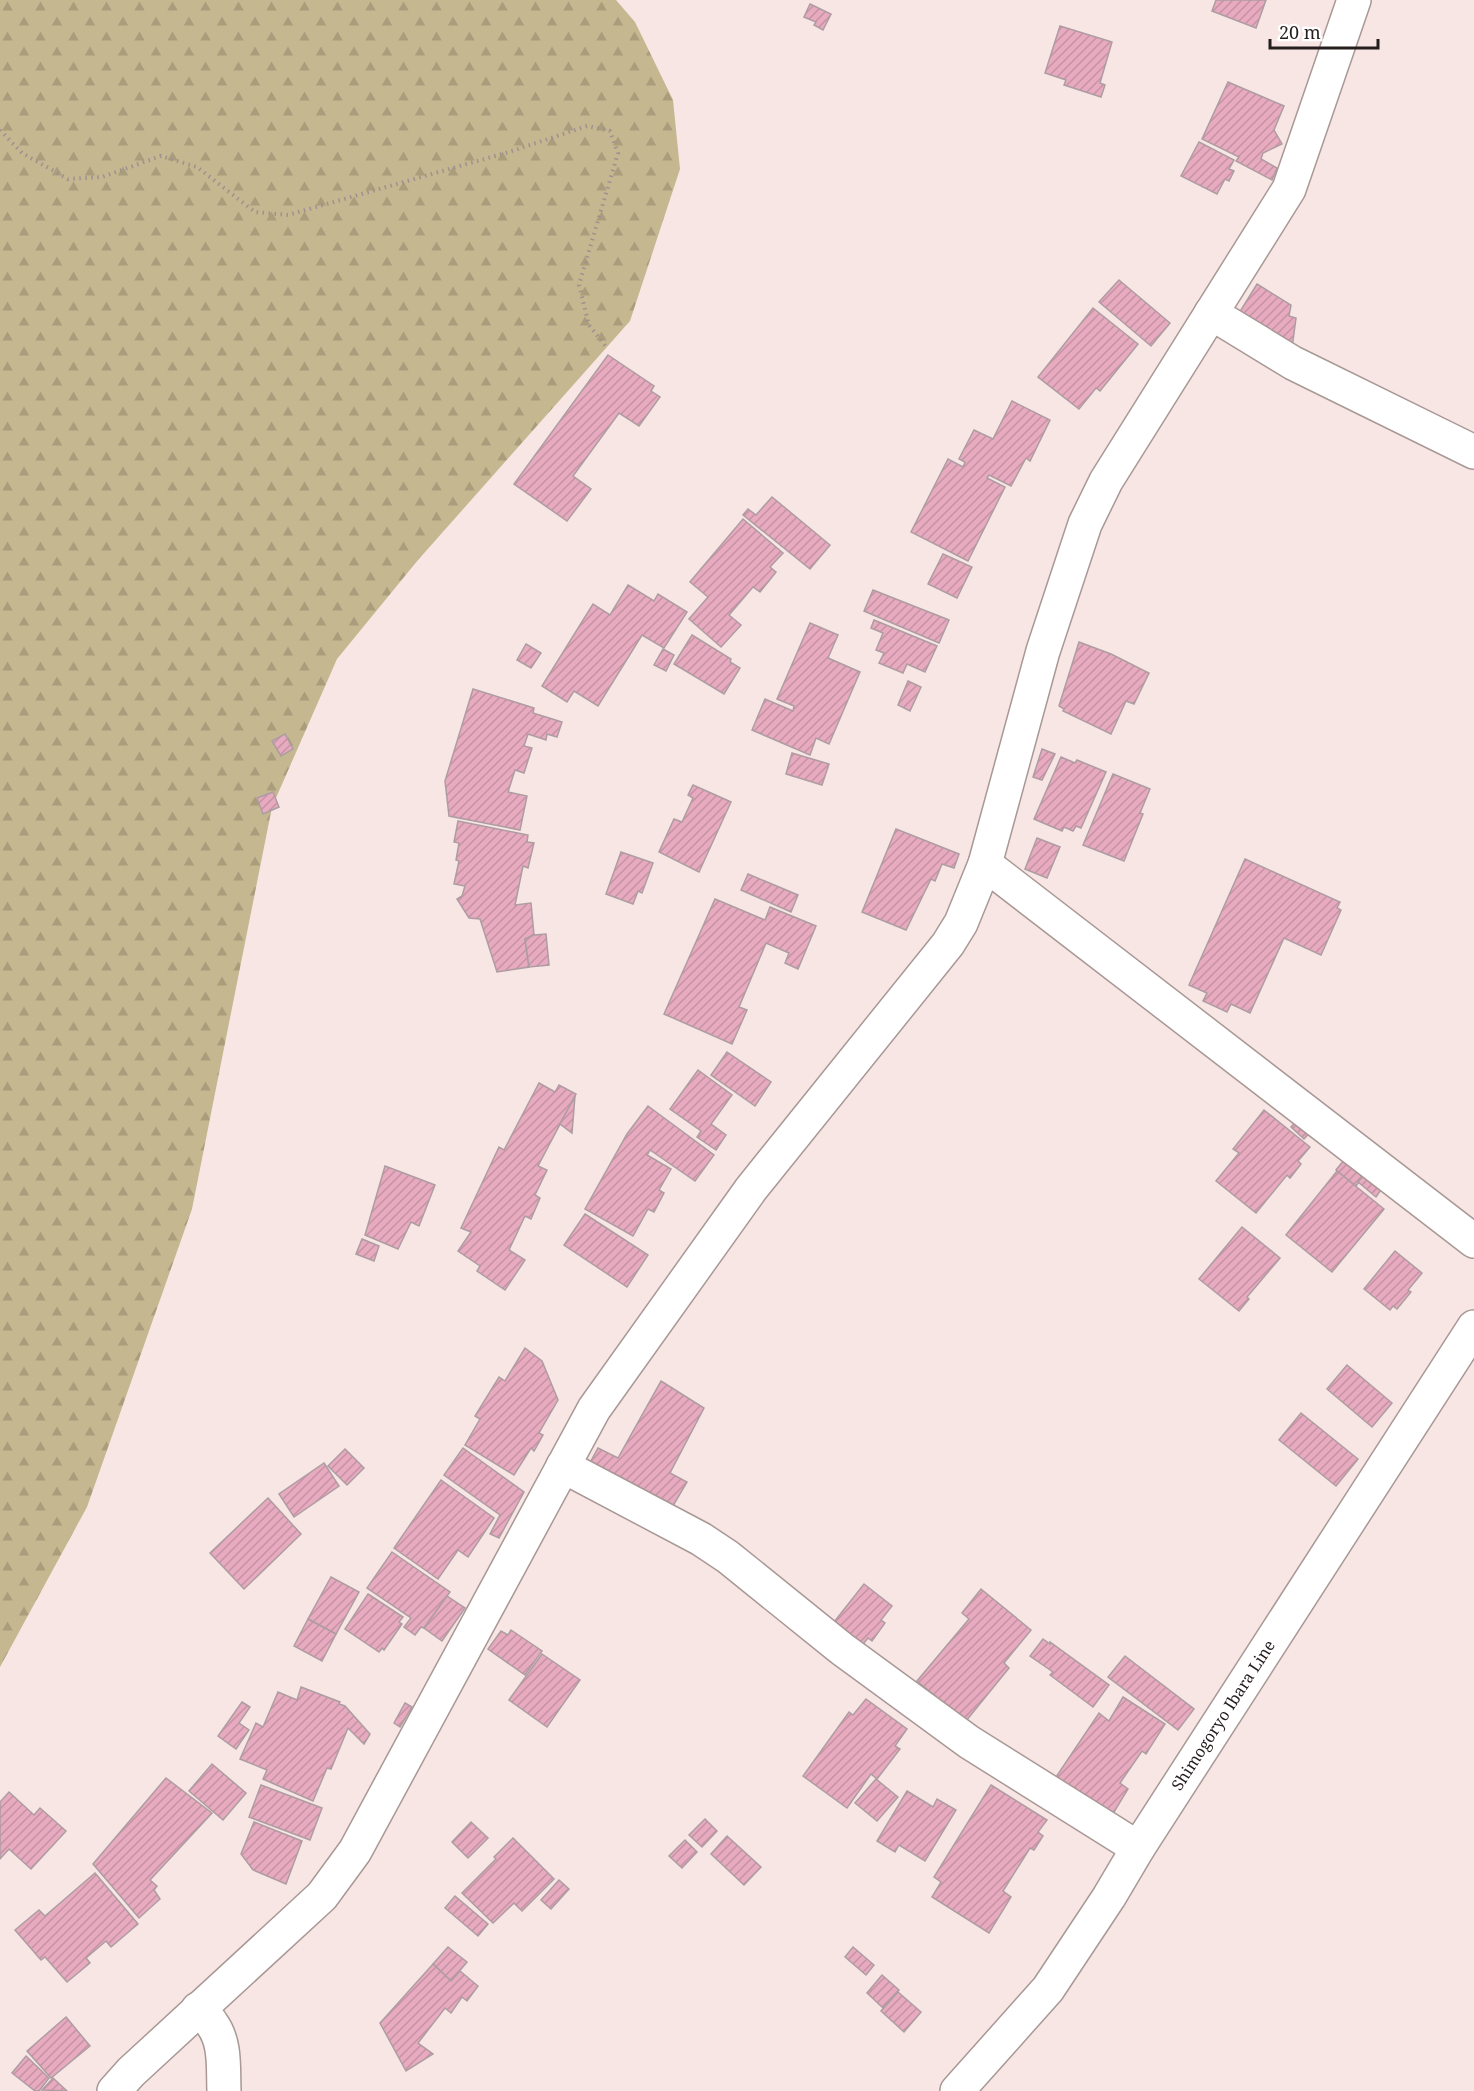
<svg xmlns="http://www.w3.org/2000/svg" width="1474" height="2091" font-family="'Noto Serif',serif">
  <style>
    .forest { fill: url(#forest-firs) }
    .building { fill: url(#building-hatch); stroke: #ad9da2; stroke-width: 1.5 }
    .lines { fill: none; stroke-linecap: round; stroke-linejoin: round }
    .street-casing { stroke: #a89896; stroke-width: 36 }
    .secondary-casing { stroke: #a89896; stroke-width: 36 }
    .path { stroke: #9e918f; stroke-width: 4; stroke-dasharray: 1.5 4.5; stroke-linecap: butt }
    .street { stroke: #fff; stroke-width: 33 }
    .secondary { stroke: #fff; stroke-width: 33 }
    .labels { text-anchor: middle; stroke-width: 5; stroke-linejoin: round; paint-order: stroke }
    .street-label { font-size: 16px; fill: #241e1d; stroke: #fff }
  </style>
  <defs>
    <pattern id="forest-firs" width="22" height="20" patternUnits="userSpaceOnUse" patternTransform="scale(1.5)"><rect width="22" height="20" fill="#c5b790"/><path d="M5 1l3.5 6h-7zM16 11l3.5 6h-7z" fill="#a99d7c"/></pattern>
    <pattern id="building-hatch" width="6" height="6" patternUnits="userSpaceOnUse" patternTransform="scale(1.5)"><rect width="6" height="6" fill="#e7aabf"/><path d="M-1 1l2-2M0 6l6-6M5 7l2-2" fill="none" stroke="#c692a4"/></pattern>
  </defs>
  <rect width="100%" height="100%" fill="#f8e6e4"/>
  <polygon class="forest" points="0,0 616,0 635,22 673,100 680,169 630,321 418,560 337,659 272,807 192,1209 87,1507 0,1667"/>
  <g class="building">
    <polygon points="1216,0 1266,0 1256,28 1212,11"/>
    <polygon points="810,4 831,14 823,30 814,25 816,22 804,17"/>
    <polygon points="1060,26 1112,42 1100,83 1105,85 1101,97 1064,85 1066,80 1045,73"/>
    <polygon points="1228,82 1284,106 1274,130 1282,144 1263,153 1261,159 1277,168 1272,180 1236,161 1239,157 1202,139"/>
    <polygon points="1199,142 1234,160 1229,169 1234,171 1229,181 1225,179 1217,194 1181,176"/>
    <polygon points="1119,280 1170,323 1151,346 1099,302"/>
    <polygon points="1257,284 1291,305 1289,316 1296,318 1292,348 1236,318"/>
    <polygon points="1093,308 1138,344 1100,391 1096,388 1079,409 1038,377"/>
    <polygon points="608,355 654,386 651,391 660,397 639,426 619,413 573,476 591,489 567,521 514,484"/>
    <polygon points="1012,401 1050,420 1030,461 1026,458 1011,486 989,475 987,478 1005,487 968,561 911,532 948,459 963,467 965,462 959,459 974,430 993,439"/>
    <polygon points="772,497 830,545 810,569 743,515 748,509 756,515"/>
    <polygon points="743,519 783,553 770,567 776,572 760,592 753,587 729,615 741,625 721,647 689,619 708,597 690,582"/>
    <polygon points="943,554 972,567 957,598 928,584"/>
    <polygon points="628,585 654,601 658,594 687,612 664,648 642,635 598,706 574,691 567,702 542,686 593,604 610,615"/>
    <polygon points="873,590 949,620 939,643 864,611"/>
    <polygon points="874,620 937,646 925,672 907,664 903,673 879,663 884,653 876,650 883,633 871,628"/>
    <polygon points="810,623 838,635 828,658 860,672 829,744 816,738 810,755 752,730 765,699 793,711 794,706 777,699"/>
    <polygon points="692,635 731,659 730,662 740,668 724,694 674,664"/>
    <polygon points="1079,642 1111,654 1149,673 1134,704 1126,701 1111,734 1063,711 1064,709 1059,706"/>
    <polygon points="526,644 541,653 531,668 517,660"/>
    <polygon points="663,649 674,655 666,671 654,665"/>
    <polygon points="908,681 921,687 910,711 898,705"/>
    <polygon points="473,689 534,708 533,713 562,722 557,737 547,734 546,740 528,734 524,746 532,748 524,773 515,770 508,792 527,796 520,830 449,816 445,781"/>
    <polygon points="285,734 293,749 281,756 272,741"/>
    <polygon points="1042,749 1055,754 1042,780 1033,777"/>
    <polygon points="792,753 829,764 822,785 786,774"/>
    <polygon points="1061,757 1075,763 1077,760 1106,772 1081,828 1076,826 1073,831 1064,827 1062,831 1034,819"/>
    <polygon points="1113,774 1150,789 1140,813 1143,814 1124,861 1083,845"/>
    <polygon points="693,785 731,802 699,872 659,852 674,819 682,822 693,798 688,795"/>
    <polygon points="273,792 279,807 263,814 257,798"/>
    <polygon points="458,821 528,835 527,842 534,843 528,868 523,866 515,905 531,903 534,935 525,939 529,967 497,972 480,919 469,918 457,899 462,896 465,886 454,884 459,861 456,860 459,843 454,842"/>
    <polygon points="896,829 959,854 954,868 942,864 935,881 931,879 906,930 862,912"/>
    <polygon points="1037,838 1060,847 1047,878 1025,869"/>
    <polygon points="621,852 653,863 642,893 638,891 633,904 606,894"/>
    <polygon points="1245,859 1340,902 1337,908 1341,910 1321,955 1284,938 1250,1013 1231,1004 1227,1012 1203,1001 1207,993 1189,985"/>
    <polygon points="748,874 798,895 791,912 741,890"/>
    <polygon points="715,899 765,920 770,907 816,926 798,969 785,963 789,953 766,943 739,1007 747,1010 732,1044 664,1014"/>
    <polygon points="546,934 549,965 529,967 525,939 534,935"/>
    <polygon points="727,1052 771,1082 755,1106 711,1075"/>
    <polygon points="698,1070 732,1095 711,1124 726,1135 716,1150 697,1137 701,1131 670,1109"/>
    <polygon points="539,1083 555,1092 559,1085 576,1094 538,1166 547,1170 535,1195 540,1198 531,1219 525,1216 509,1250 525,1260 505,1290 477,1271 480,1266 458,1251 471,1232 461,1228 499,1147 504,1150"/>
    <polygon points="575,1096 572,1133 560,1124"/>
    <polygon points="648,1106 714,1155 695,1181 650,1150 647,1155 671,1169 659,1190 664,1193 654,1212 648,1209 633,1236 585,1209 627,1134"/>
    <polygon points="1264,1110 1310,1147 1298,1161 1301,1164 1290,1178 1287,1175 1256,1213 1216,1181 1239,1153 1233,1149"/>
    <polygon points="1301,1116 1314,1128 1304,1139 1291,1127"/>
    <polygon points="1348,1155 1367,1171 1356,1186 1336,1170"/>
    <polygon points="385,1166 435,1185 419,1226 411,1222 398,1249 365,1235"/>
    <polygon points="1368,1170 1385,1184 1376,1197 1358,1182"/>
    <polygon points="1337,1171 1384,1209 1332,1272 1286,1235"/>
    <polygon points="585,1214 648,1255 627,1287 564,1245"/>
    <polygon points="1242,1227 1280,1258 1247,1297 1249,1299 1239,1311 1199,1279"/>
    <polygon points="362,1239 379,1246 374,1261 356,1254"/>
    <polygon points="1395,1251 1422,1273 1408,1290 1411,1292 1397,1309 1393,1306 1390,1310 1364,1289"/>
    <polygon points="525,1348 542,1361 558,1400 539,1433 543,1435 534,1451 531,1448 514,1475 465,1445 480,1419 475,1416 499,1377 505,1381"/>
    <polygon points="1347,1365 1392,1403 1372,1427 1327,1389"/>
    <polygon points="661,1381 704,1408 670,1473 687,1482 667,1516 586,1470 598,1448 618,1458"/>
    <polygon points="1301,1413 1358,1459 1336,1486 1279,1440"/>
    <polygon points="463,1448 524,1492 499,1538 490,1534 500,1515 444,1475"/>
    <polygon points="345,1449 364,1468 347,1485 328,1466"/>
    <polygon points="324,1463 339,1486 294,1517 279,1494"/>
    <polygon points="441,1480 494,1518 468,1557 458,1550 438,1579 394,1548"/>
    <polygon points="268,1498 301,1534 244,1589 210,1553"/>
    <polygon points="392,1552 450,1592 424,1628 421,1627 415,1635 404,1627 411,1618 367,1588"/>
    <polygon points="331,1577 359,1592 336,1634 308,1619"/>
    <polygon points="864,1584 892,1606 881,1620 885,1623 872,1641 868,1638 859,1649 830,1627"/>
    <polygon points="981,1589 1031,1630 1004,1663 1009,1668 966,1721 917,1681 969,1619 962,1613"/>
    <polygon points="368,1594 403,1617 399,1622 402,1624 384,1650 382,1648 379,1652 345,1629"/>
    <polygon points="447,1596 465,1608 442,1641 424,1628"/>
    <polygon points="308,1619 336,1634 322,1661 294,1646"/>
    <polygon points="511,1630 542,1651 525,1675 488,1649 501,1631 508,1635"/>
    <polygon points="1043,1639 1050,1644 1050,1642 1109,1685 1093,1707 1050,1675 1053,1672 1030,1656"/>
    <polygon points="542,1654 580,1680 547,1727 509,1700"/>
    <polygon points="1125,1656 1194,1709 1178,1730 1108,1677"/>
    <polygon points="301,1687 340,1702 339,1704 345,1706 370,1734 364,1744 348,1728 331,1769 327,1768 313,1801 263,1779 267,1770 240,1759 256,1723 263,1727 278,1692 297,1700"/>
    <polygon points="1123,1697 1165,1724 1146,1754 1142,1751 1120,1783 1128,1789 1111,1817 1054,1780 1099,1713 1109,1721"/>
    <polygon points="866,1699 907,1729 895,1746 900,1749 877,1779 871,1774 847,1808 803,1776 849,1712 853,1715"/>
    <polygon points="242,1702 250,1707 239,1723 249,1730 236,1749 218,1736"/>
    <polygon points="405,1703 412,1707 400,1727 394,1723"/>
    <polygon points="212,1764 246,1793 223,1820 189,1791"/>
    <polygon points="166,1778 212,1813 150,1880 157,1886 154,1890 160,1899 139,1918 93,1864"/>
    <polygon points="876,1779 898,1797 877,1821 855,1803"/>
    <polygon points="261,1785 322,1808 310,1840 249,1817"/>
    <polygon points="991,1785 1047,1820 1038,1832 1043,1836 1034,1850 1030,1848 1003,1891 1011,1897 989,1933 932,1897 941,1882 934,1877"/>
    <polygon points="907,1791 933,1807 937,1799 956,1810 925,1861 899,1845 895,1852 877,1841"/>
    <polygon points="9,1792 34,1815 40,1808 66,1831 31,1869 9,1849 0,1859 0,1802"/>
    <polygon points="705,1819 717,1831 702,1847 689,1835"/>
    <polygon points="254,1822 302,1841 286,1884 253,1870 241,1854"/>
    <polygon points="471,1822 488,1838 468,1858 452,1842"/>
    <polygon points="727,1836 761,1867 744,1885 711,1854"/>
    <polygon points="513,1838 554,1879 522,1911 514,1903 493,1923 462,1893 496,1859 494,1857"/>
    <polygon points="685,1840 697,1852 682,1868 669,1856"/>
    <polygon points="95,1873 138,1924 111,1947 106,1941 86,1958 90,1963 67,1982 45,1957 41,1960 15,1930 39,1910 45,1916"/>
    <polygon points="559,1880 569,1889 551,1909 541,1900"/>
    <polygon points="455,1896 488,1924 478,1936 445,1908"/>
    <polygon points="448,1947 467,1962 451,1981 433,1964"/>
    <polygon points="853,1947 874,1965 866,1975 845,1957"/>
    <polygon points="433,1964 451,1981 460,1971 478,1986 467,2001 462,1997 451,2013 445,2008 418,2043 433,2054 406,2071 380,2023"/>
    <polygon points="882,1975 899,1990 883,2008 867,1993"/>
    <polygon points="898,1992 921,2012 904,2032 881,2011"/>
    <polygon points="66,2017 90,2046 51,2078 27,2051"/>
    <polygon points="26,2056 49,2078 39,2091 35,2091 12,2073"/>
    <polygon points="53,2078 67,2091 42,2090"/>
  </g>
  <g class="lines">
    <g class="street-casing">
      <g id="street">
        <polyline points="1211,313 1293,363 1474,452"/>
        <polyline points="985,864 1474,1241"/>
        <polyline points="563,1466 701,1539 728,1557 842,1649 969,1742 1138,1848"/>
        <path d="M198,2009C203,2014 209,2018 212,2024C226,2043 223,2068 224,2091"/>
        <polyline points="114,2091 131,2072 322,1896 355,1851 594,1409 751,1189 948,944 961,923 985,864 1043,651 1085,524 1106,481 1289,189 1354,0"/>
      </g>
    </g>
    <g class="secondary-casing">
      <polyline id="secondary" points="957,2091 1048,1989 1109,1897 1138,1848 1474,1327"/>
    </g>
    <polyline class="path" points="0,130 22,153 68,179 102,177 161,156 197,167 255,212 288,215 509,152 587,126 610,131 618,153 579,285 589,325 607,348"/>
    <use href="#street" class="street"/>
    <use href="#secondary" class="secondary"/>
  </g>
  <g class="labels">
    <g class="street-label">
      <text transform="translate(1223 1715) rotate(-57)" y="6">Shimogoryo Ibara Line</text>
    </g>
  </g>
  <path d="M1270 39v9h108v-9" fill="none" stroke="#241e1d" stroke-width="3"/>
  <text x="1279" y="39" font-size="18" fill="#241e1d" stroke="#ffffff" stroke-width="4.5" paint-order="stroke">20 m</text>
</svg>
